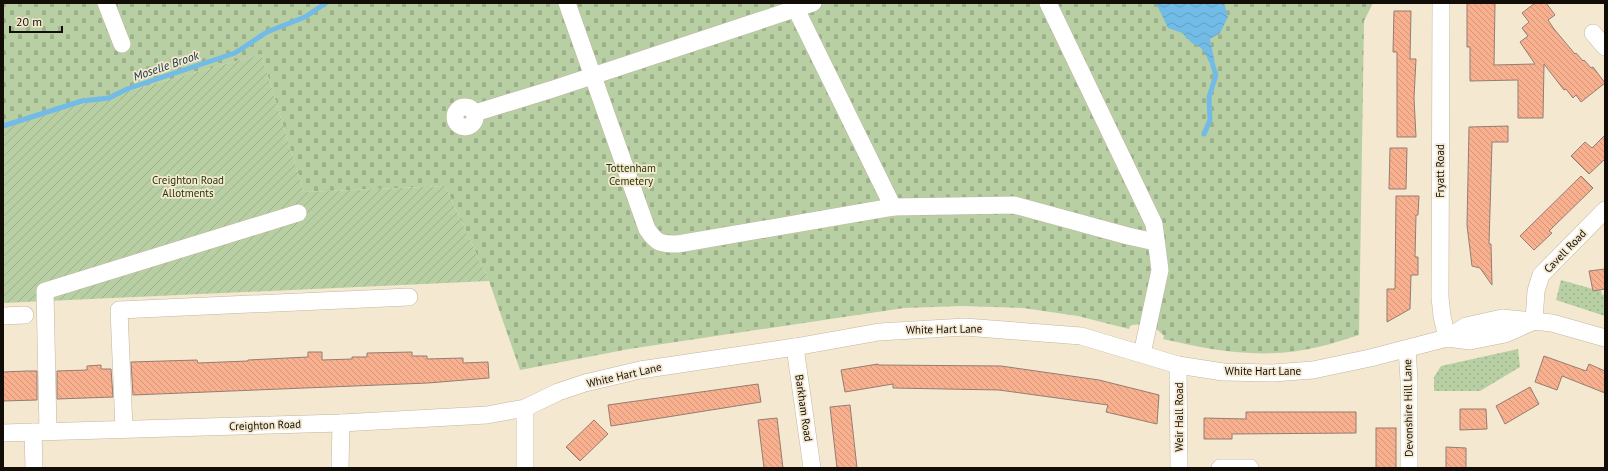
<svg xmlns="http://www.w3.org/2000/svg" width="1608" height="471" font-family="'PT Sans',sans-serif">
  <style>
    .grass { fill: url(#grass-dots) }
    .cemetery { fill: url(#cemetery-stones) }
    .garden { fill: url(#garden-furrows) }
    .water { fill: url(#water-waves) }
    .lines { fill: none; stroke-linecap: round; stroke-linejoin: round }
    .stream { stroke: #72bbe7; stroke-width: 5 }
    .building { fill: url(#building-back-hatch); stroke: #947d72 }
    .minor-casing { stroke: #c1b69f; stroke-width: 18 }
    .minor { stroke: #fff; stroke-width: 17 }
    .labels { text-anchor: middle; stroke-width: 3.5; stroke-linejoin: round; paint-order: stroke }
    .park-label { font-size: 11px; fill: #243a0a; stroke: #f4e8d0 }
    .street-label { font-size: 11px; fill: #120e07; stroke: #f4e8d0 }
    .water-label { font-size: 12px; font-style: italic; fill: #143548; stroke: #f4e8d0 }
  </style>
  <defs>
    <pattern id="grass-dots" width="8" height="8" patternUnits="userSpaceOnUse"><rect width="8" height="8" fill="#b7cfa3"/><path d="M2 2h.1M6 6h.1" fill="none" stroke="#9cb18b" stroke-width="1.8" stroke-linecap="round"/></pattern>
    <pattern id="cemetery-stones" width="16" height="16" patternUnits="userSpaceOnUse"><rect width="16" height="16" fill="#b7cfa3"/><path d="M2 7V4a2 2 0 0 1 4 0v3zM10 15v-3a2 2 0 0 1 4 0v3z" fill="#9cb18b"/></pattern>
    <pattern id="garden-furrows" width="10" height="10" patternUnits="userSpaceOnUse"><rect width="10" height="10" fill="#b7cfa3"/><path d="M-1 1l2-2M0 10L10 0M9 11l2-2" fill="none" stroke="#9cb18b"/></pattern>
    <pattern id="water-waves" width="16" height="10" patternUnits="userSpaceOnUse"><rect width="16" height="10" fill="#72bbe7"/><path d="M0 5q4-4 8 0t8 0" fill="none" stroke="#62a0c5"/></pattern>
    <pattern id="building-back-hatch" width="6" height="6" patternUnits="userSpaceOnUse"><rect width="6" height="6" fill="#f9b08f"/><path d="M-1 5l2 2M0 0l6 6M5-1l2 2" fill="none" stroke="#d4967a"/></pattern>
  </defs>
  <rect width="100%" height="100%" fill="#f4e8d0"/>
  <g class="grass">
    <polygon points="1561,280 1593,289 1593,291 1601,290 1602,295 1605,294 1605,316 1556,300"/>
    <polygon points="1518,349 1520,367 1480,391 1434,391 1434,377 1441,366"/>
  </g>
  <path class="cemetery" d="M3,3H1373L1364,21L1359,335C1345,339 1332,344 1318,347C1266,360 1214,351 1163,339L1164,336C1157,327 1141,322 1130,326L1129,329L1078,316L1023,308L962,306L904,308L629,349L520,370L489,281L445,186L304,192L261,54L3,126Z"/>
  <polygon class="garden" points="261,54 304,192 445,186 489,281 3,303 3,126"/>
  <polygon class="water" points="1156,3 1224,3 1228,17 1220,33 1210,39 1215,64 1211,66 1205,53 1200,47 1192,43 1182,33 1168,28"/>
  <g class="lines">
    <g class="stream">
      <polyline points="3,126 82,101 109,98 127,89 235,53 267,32 305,17 326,3"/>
      <polyline points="1204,134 1210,120 1209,97 1216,75 1213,66"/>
    </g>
  </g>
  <g class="building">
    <polygon points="1467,3 1495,3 1494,65 1535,64 1520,42 1528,36 1522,28 1529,22 1522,13 1535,3 1546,3 1555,15 1548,20 1554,29 1575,54 1576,53 1583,61 1584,60 1591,68 1593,67 1605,83 1581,102 1576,95 1573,98 1566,89 1564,90 1544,64 1543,118 1518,118 1518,80 1470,81 1470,47 1467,47"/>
    <polygon points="1394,11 1411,11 1410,59 1416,59 1414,98 1416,137 1397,137 1397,52 1393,52"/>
    <polygon points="1508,126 1508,142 1492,142 1489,244 1491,244 1492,285 1480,268 1472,266 1467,225 1469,127"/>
    <polygon points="1605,135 1605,159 1589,174 1571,156 1585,142 1592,148"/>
    <polygon points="1390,148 1407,148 1406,189 1389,189"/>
    <polygon points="1581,176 1593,188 1549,231 1552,233 1534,250 1520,236"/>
    <polygon points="1396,196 1419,196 1418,215 1416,215 1415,257 1418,257 1418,275 1411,275 1410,309 1387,322 1387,289 1395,289"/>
    <polygon points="1605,269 1605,289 1593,291 1589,271"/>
    <polygon points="308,352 322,352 322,360 352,359 352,357 367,357 367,353 412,352 412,356 427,356 427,359 463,358 463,363 488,362 489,378 428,383 133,395 131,362 197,360 198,363 248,361 248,360 308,357"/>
    <polygon points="1544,356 1586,371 1589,364 1605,371 1605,393 1562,376 1557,390 1535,382"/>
    <polygon points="878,364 878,365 1001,366 1099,380 1159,395 1157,424 1106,412 1108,405 999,390 893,388 893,384 845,392 841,370"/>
    <polygon points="101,365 101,369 111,369 113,397 57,399 57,371 87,370 87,366"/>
    <polygon points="26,371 37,371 37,400 3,401 3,372"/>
    <polygon points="758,384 761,402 611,426 608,405"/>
    <polygon points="1530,387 1539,404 1505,424 1496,406"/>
    <polygon points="850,405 857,468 837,468 830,407"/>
    <polygon points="1460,409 1486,409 1487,429 1460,430"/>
    <polygon points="1246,412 1356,412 1356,433 1232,434 1232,439 1204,439 1204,418 1246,419"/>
    <polygon points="777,418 783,468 764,468 758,420"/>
    <polygon points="594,420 608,434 580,461 566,447"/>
    <rect x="1376" y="428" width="20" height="40"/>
    <polygon points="1446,447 1466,448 1466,468 1446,468"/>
  </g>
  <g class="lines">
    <g class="minor-casing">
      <g id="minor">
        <polyline points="106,3 122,44"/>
        <path d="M567,3L647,229C657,244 661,244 678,244L893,207L1014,205L1128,236L1155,242"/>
        <polyline points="793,3 893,207"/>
        <polyline points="1048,3 1154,224 1160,270 1142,354"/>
        <polyline points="1441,3 1440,297 1442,316 1447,338"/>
        <polyline points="1593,33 1605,47"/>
        <circle cx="465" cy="117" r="10"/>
        <polyline points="475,113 553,89 813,3"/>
        <polyline points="3,316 25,315"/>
        <polyline points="1534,321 1536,291 1541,275 1605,210"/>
        <polyline points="1447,338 1470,341 1505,334 1532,322"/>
        <polyline points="795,347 812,468"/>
        <polyline points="1407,349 1409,380 1409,468"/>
        <polyline points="1178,365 1179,468"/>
        <polyline points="124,429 119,310 409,297"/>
        <polyline points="48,431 45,291 298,213"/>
        <polyline points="33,432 34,468"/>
        <polyline points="3,433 341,423 487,415 525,408 558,392 585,383 640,370 795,347 879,332 965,327 1081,336 1178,365 1223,372 1273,373 1313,370 1370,358 1447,338 1466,326 1502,318 1552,323 1605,338"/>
        <polyline points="340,468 341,423"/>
        <polyline points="525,468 525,408"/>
        <polyline points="1220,468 1250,468"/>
      </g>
    </g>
    <use href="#minor" class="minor"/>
  </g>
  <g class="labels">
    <g class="park-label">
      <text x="631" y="172">Tottenham<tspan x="631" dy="13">Cemetery</tspan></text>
      <text x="188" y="184">Creighton Road<tspan x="188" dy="13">Allotments</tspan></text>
    </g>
    <g class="street-label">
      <text transform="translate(1440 171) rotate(-90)" y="4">Fryatt Road</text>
      <text transform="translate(1565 251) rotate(-46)" y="4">Cavell Road</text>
      <text transform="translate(944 329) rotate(-1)" y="4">White Hart Lane</text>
      <text x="1263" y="375">White Hart Lane</text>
      <text transform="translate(624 375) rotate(-13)" y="4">White Hart Lane</text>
      <text transform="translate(804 408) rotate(82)" y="4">Barkham Road</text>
      <text transform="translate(1408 408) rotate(-91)" y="4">Devonshire Hill Lane</text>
      <text transform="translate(1179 417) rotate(-90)" y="4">Weir Hall Road</text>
      <text transform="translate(265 425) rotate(-2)" y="4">Creighton Road</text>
    </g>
    <g class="water-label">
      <text transform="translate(166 66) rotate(-19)" y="4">Moselle Brook</text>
    </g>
  </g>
  <rect width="1608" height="471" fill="none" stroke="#120e07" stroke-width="8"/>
  <path d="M10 26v6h52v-6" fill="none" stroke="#120e07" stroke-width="2"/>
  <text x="16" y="26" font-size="12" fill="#120e07" stroke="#f4e8d0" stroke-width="3" paint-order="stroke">20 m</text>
</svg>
